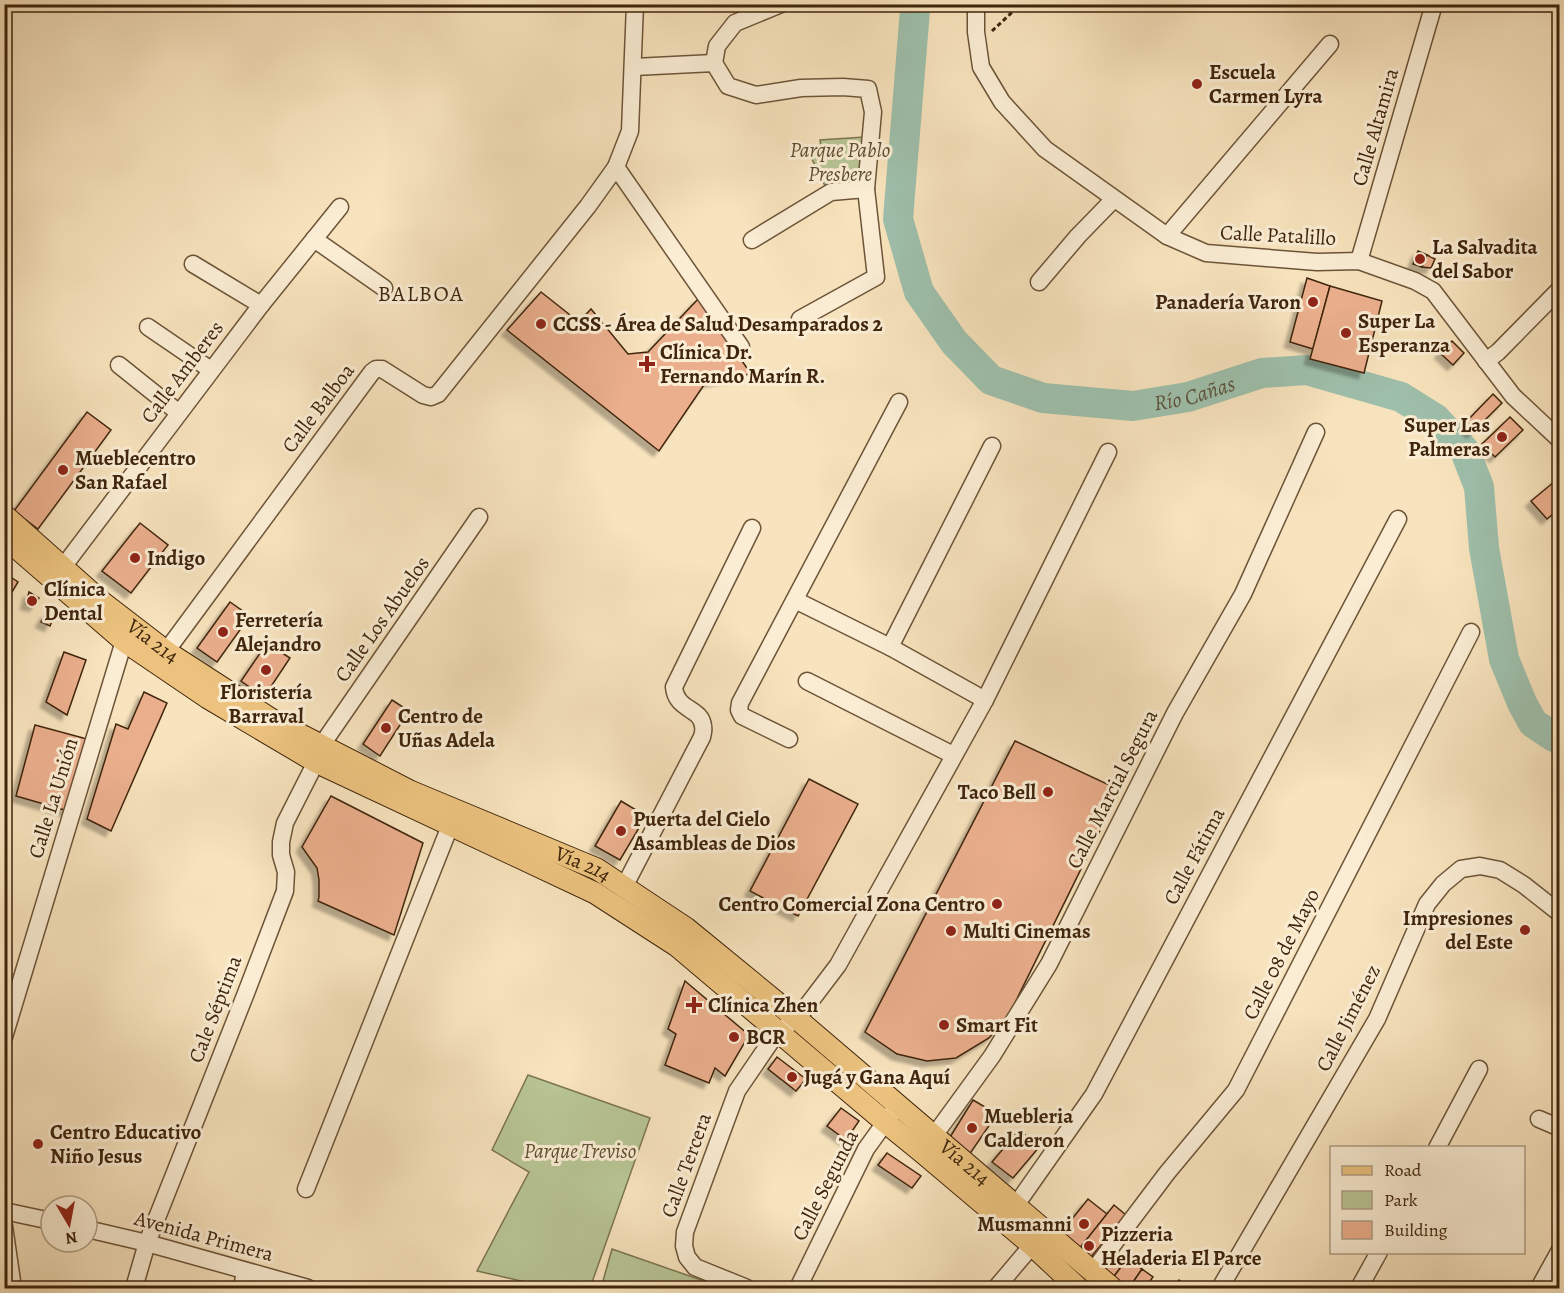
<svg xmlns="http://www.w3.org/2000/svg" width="1564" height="1293" font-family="Alegreya,serif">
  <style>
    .green { fill: #b8c595; stroke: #7c7550; stroke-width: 1.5 }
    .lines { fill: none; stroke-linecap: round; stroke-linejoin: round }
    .river { stroke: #9ebfab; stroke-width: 30 }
    .building { fill: #ebaf8d; stroke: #3f250c; stroke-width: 1.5; filter: url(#shadow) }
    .minor-casing { stroke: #6d5438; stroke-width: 19 }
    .major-casing { stroke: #3f250c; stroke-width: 23 }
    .path { stroke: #3f250c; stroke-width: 3; stroke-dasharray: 4.5 3; stroke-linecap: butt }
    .minor { stroke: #faedd4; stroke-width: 16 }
    .major { stroke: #ecc27e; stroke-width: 21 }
    .poi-dot { fill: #8f2418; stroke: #faedd4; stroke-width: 2 }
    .labels { text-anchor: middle; stroke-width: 6; stroke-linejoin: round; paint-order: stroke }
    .poi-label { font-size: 21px; font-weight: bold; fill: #3f250c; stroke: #faedd4; text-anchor: start }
    .street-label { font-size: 21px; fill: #3f250c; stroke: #faedd4 }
    .park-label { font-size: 21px; font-style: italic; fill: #5d4d2e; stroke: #faedd4 }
    .neighbourhood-label { font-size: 22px; letter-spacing: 1.5px; fill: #3f250c; stroke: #faedd4 }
    .water-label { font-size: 22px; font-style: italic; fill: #5c533c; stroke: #faedd4 }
  </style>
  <defs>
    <filter id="shadow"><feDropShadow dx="-5.5" dy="5.5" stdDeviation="1.5" flood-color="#0004"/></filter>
  </defs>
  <rect width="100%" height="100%" fill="#f7e3bd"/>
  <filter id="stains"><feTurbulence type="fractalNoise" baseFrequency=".00333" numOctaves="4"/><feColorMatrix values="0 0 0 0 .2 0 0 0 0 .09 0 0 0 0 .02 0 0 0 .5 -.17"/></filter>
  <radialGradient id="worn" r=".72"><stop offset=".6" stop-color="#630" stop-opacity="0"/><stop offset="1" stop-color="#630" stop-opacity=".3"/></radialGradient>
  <g class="green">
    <polygon points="864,137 860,181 826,188 807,149 821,147 820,140"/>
    <polygon points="528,1075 650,1118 590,1288 552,1288 477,1271 529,1172 492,1150"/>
    <polygon points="612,1249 724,1288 601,1288"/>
  </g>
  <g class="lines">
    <path class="river" id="s1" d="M913,4L915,10L898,219L919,292L954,342L991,380L1043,398L1133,406L1188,397L1262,373L1307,370L1401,397L1436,419L1465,451L1479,487L1484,548L1504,659L1522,703L1533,723L1554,737H1560"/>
  </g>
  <g class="building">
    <polygon points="1418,251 1427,255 1422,267 1413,264"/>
    <polygon points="1427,255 1435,259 1431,268 1422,267"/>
    <polygon points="1307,278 1330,286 1313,349 1290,342"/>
    <polygon points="1330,286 1382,301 1364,373 1310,359"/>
    <polygon points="541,292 579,322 591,309 628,354 648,352 699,298 751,374 706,382 659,451 507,330"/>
    <polygon points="1452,341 1464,353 1453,365 1440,353"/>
    <polygon points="1493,394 1502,403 1472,433 1464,424"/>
    <polygon points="87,412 111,430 38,529 14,511"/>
    <polygon points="1510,417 1523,430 1495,457 1482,444"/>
    <polygon points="1560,477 1560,508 1547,519 1531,501"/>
    <polygon points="140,523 168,545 131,593 102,571"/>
    <polygon points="9,576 18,582 12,592 4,589 4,584"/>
    <polygon points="29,592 39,598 35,606 26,604"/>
    <polygon points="230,602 250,616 217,662 197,648"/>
    <polygon points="46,613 54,616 50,626 41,622"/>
    <polygon points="267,643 290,658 264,697 241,681"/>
    <polygon points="64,652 86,660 67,715 46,702"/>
    <polygon points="144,692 167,703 111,831 87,819 116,724 128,729"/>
    <polygon points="392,700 409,711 380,756 363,744"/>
    <polygon points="35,725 87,739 68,811 16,796"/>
    <polygon points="1015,741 1120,790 1008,1017 989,1038 956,1058 927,1061 897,1054 865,1032"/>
    <polygon points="809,779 858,804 798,916 750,891"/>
    <polygon points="331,796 423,843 394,935 318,901 319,897 319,880 317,868 302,847"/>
    <polygon points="621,801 646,816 620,860 595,846"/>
    <polygon points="685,981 749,1035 725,1076 715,1068 709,1083 665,1065 676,1034 668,1029"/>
    <polygon points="777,1057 806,1079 796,1091 768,1069"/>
    <polygon points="973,1100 997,1114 969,1155 947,1142"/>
    <polygon points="841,1108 859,1121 846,1140 827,1126"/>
    <polygon points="1019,1130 1040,1146 1013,1178 992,1162"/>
    <polygon points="887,1153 921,1176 912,1188 878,1165"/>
    <polygon points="1088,1199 1107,1214 1079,1249 1060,1234"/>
    <polygon points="1114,1205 1126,1215 1091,1257 1079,1249"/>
    <polygon points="1113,1249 1127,1259 1112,1279 1098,1269"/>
    <polygon points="1127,1259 1142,1269 1129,1288 1124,1288 1112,1279"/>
    <polygon points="1142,1269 1153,1277 1145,1288 1129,1288"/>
    <polygon points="1179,1280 1187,1286 1185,1288 1173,1288"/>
  </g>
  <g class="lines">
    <g class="minor-casing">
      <g id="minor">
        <polyline points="976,4 976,32 981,67 1002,102 1045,149 1167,236 1206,253 1317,262 1359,261 1415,281 1433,291 1513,396 1560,440"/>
        <polyline points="714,63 717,46 735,23 781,4"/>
        <polyline points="634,67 714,63 728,86 756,95 801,88 843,87 868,89 873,112 866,189 876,277 800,319"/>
        <polyline points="616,167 741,347"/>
        <polyline points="1167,236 1330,44"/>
        <polyline points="314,239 384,288"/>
        <polyline points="752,240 831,192 866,189"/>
        <polyline points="1359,261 1434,4"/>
        <polyline points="193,264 261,305"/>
        <polyline points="1039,282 1078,236 1114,199"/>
        <polyline points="148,327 211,370"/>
        <polyline points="1486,361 1498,352 1560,289"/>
        <polyline points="119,365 179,413"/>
        <polyline points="63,567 261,305 340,207"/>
        <polyline points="795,600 890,647 985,700"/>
        <polyline points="890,647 992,446"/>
        <polyline points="159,661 372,372 376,369 382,369 423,395 431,397 438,394 588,206 616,167 630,131 635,4"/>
        <polyline points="807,681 953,755"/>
        <polyline points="789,739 742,716 739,710 740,703 899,402"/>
        <path d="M624,887L702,737C703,733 704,730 703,726C701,707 676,711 674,687L752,528"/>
        <polyline points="4,1037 124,641"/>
        <polyline points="1539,1119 1560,1128"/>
        <polyline points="928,1144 992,1056 1049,964 1175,713 1243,594 1316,432"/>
        <polyline points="1437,1148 1479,1069"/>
        <polyline points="306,1189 450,826"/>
        <polyline points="1016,1205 1094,1094 1398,519"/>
        <polyline points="4,1211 51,1221"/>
        <polyline points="4,1226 13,1288"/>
        <polyline points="87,1229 147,1243 308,1288"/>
        <polyline points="1093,1271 1167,1173 1236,1090 1471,632"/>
        <polyline points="134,1288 147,1243 246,993 285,891 286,872 281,855 281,842 285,823 316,762 321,746 479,517"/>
        <polyline points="242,1288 245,1271"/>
        <polyline points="747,1288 695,1267 687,1257 684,1246 685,1232 737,1091 778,1031 797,1019 838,965 985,700 1108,452"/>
        <polyline points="798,1288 866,1149 892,1113"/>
        <polyline points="996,1288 1040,1236"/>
        <polyline points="1220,1288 1377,1019 1427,904 1443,884 1461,869 1480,866 1500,870 1524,885 1557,911 1560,911"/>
        <polyline points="1359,1288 1379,1252"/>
        <polyline points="1539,1288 1560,1250"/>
      </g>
    </g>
    <g class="major-casing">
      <g id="major">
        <path id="s2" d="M4,515L102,602L167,652L274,721L410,791L597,869L686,928L797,1019L1112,1288"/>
        <polyline points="4,537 124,641 208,698 316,762 595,893 677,946 885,1122 922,1152 1033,1246 1078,1288"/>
      </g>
    </g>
    <polyline class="path" points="992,31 1021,4"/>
    <use href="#minor" class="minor"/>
    <use href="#major" class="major"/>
  </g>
  <g class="poi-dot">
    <circle cx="1197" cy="84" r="6"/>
    <circle cx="1420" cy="259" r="6"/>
    <circle cx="1313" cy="302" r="6"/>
    <circle cx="541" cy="324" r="6"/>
    <circle cx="1346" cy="333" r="6"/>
    <path d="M644 355h6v6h6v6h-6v6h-6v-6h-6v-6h6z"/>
    <circle cx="1502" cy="437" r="6"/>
    <circle cx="63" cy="470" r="6"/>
    <circle cx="135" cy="558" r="6"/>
    <circle cx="32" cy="601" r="6"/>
    <circle cx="223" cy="632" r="6"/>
    <circle cx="266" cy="670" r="6"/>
    <circle cx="386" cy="728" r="6"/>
    <circle cx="1048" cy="792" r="6"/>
    <circle cx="621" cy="831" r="6"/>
    <circle cx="997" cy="904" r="6"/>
    <circle cx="1525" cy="930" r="6"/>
    <circle cx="951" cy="931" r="6"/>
    <path d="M691 996h6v6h6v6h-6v6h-6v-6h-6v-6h6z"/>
    <circle cx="944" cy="1025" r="6"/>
    <circle cx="734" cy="1037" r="6"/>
    <circle cx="792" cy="1077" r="6"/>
    <circle cx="972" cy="1128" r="6"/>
    <circle cx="38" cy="1144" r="6"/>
    <circle cx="1084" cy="1224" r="6"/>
    <circle cx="1089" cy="1246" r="6"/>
  </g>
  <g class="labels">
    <g class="poi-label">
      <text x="1209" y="79">Escuela<tspan x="1209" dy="24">Carmen Lyra</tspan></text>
      <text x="1432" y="254">La Salvadita<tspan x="1432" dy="24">del Sabor</tspan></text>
      <text x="1301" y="309" text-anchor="end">Panadería Varon</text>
      <text x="1358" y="328">Super La<tspan x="1358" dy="24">Esperanza</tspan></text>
      <text x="553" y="331">CCSS - Área de Salud Desamparados 2</text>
      <text x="660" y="359">Clínica Dr.<tspan x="660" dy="24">Fernando Marín R.</tspan></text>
      <text x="1490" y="432" text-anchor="end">Super Las<tspan x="1490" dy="24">Palmeras</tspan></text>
      <text x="75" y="465">Mueblecentro<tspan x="75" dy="24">San Rafael</tspan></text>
      <text x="147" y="565">Indigo</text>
      <text x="44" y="596">Clínica<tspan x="44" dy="24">Dental</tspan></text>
      <text x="235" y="627">Ferretería<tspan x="235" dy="24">Alejandro</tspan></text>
      <text x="266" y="699" text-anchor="middle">Floristería<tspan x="266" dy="24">Barraval</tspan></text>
      <text x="398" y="723">Centro de<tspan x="398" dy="24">Uñas Adela</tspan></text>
      <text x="1036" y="799" text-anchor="end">Taco Bell</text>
      <text x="633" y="826">Puerta del Cielo<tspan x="633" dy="24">Asambleas de Dios</tspan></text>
      <text x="985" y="911" text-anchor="end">Centro Comercial Zona Centro</text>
      <text x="1513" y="925" text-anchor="end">Impresiones<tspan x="1513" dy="24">del Este</tspan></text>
      <text x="963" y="938">Multi Cinemas</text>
      <text x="708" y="1012">Clínica Zhen</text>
      <text x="956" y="1032">Smart Fit</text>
      <text x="746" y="1044">BCR</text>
      <text x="804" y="1084">Jugá y Gana Aquí</text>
      <text x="984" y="1123">Muebleria<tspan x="984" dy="24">Calderon</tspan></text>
      <text x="50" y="1139">Centro Educativo<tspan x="50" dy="24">Niño Jesus</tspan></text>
      <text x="1072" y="1231" text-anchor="end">Musmanni</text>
      <text x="1101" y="1241">Pizzeria<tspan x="1101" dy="24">Heladeria El Parce</tspan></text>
    </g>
    <g class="street-label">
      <text transform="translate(1375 127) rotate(-74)" y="7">Calle Altamira</text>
      <text transform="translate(1278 235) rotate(3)" y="7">Calle Patalillo</text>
      <text transform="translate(182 372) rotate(-53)" y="7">Calle Amberes</text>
      <text transform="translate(318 408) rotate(-53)" y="7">Calle Balboa</text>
      <text transform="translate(382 619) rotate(-55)" y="7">Calle Los Abuelos</text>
      <text dy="7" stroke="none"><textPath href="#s2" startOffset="195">Vía 214</textPath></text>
      <text transform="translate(1112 789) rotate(-63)" y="7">Calle Marcial Segura</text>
      <text transform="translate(53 798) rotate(-73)" y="7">Calle La Unión</text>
      <text transform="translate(1194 856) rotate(-62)" y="7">Calle Fátima</text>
      <text dy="7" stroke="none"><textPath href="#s2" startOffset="681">Vía 214</textPath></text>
      <text transform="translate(1281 954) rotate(-63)" y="7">Calle 08 de Mayo</text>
      <text transform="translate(215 1009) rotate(-69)" y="7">Cale Séptima</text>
      <text transform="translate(1348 1018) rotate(-63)" y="7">Calle Jiménez</text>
      <text dy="7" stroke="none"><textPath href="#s2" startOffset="1167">Vía 214</textPath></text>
      <text transform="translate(686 1165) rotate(-70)" y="7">Calle Tercera</text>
      <text transform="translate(825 1185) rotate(-63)" y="7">Calle Segunda</text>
      <text transform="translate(204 1236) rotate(15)" y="7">Avenida Primera</text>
    </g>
    <g class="park-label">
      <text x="840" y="157">Parque Pablo<tspan x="840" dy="24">Presbere</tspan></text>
      <text x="580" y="1158">Parque Treviso</text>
    </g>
    <g class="neighbourhood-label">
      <text x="421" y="301">BALBOA</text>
    </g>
    <g class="water-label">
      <text dy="8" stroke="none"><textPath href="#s1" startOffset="614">Río Cañas</textPath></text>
    </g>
  </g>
  <rect width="1564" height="1293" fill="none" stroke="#f7e3bd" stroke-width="24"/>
  <rect x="6" y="6" width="1552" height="1281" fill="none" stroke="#3f250c" stroke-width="3"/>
  <rect x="12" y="12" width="1540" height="1269" fill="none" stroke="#3f250c" stroke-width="1.5"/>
  <rect x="1330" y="1146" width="195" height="108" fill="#faedd4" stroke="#af9d84" stroke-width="1.5"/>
  <rect x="1342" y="1166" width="30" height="9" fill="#ecc27e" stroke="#af9d84" stroke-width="1.5"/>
  <text x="1384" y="1176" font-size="18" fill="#3f250c">Road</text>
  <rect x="1342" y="1191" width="30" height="18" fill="#b8c595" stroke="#af9d84" stroke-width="1.5"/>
  <text x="1384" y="1206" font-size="18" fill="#3f250c">Park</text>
  <rect x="1342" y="1221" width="30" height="18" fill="#ebaf8d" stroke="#af9d84" stroke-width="1.5"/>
  <text x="1384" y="1236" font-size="18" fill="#3f250c">Building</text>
  <g transform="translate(69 1224) rotate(170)"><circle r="28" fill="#faedd4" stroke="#af9d84" stroke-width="1.5"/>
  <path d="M0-4.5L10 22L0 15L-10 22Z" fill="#8f2418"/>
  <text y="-9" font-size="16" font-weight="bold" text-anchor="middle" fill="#3f250c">N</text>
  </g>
  <rect width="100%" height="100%" filter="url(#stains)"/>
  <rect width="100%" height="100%" fill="url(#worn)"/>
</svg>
